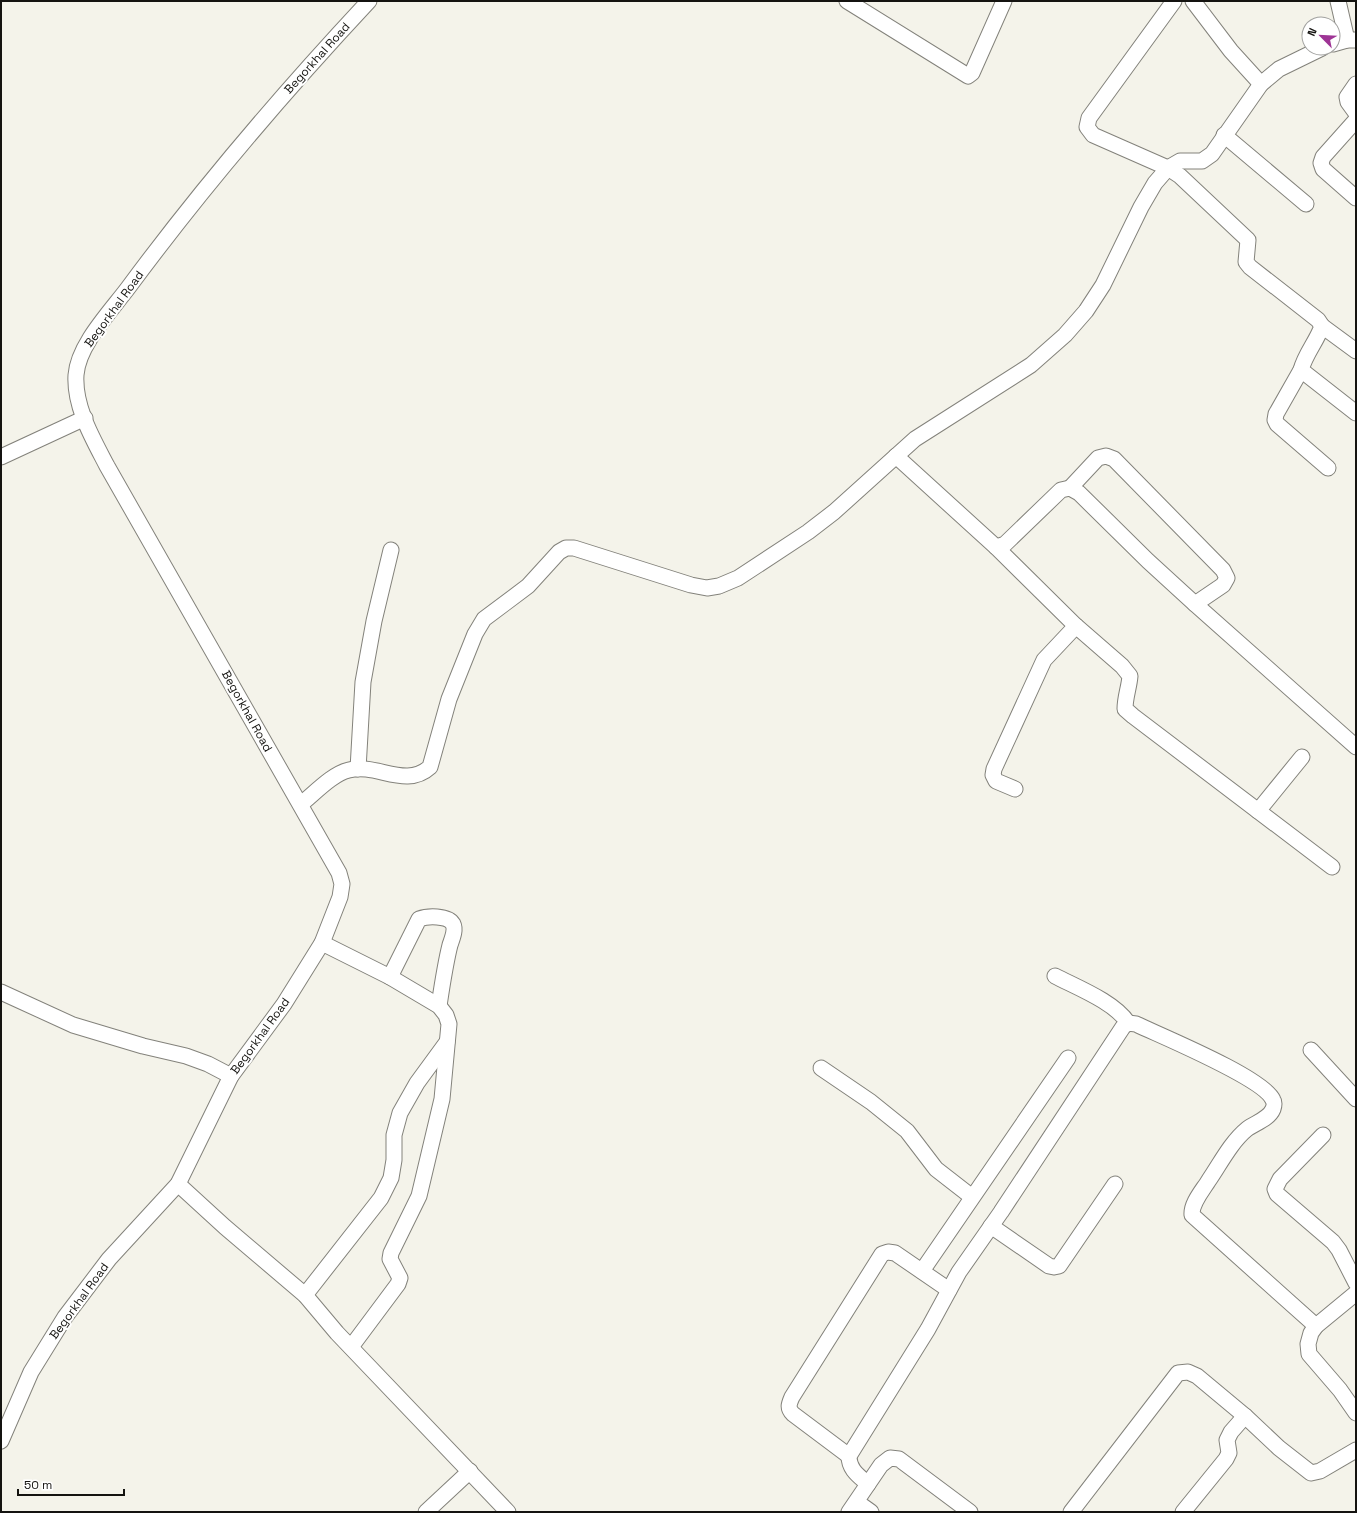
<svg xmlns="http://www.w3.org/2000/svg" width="1357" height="1513" font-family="'Space Grotesk',sans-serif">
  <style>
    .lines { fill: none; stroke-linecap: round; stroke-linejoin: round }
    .minor-casing { stroke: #83827b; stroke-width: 17 }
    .minor { stroke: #fff; stroke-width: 15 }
    .labels { text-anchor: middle; stroke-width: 4; stroke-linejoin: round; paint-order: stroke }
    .street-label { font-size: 12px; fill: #141310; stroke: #fff }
  </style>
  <rect width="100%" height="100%" fill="#f4f3ea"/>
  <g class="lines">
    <g class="minor-casing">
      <g id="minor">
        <polyline points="847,1 968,76 972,73 1004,1"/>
        <path d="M1174,1L1089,118L1087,127L1093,135L1168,168L1180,176L1248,240L1246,262L1250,267L1318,320L1322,326C1317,341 1305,354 1301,370L1356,413"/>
        <polyline points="1193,1 1231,51 1261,84"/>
        <polyline points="1338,1 1347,40"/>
        <polyline points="1333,44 1347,40 1356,40"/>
        <polyline points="1356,84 1347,97 1348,102 1356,113"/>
        <polyline points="1356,120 1323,157 1321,163 1323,169 1356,198"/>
        <polyline points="1224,135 1306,204"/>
        <polyline points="1322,326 1356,351"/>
        <polyline points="1301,370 1276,414 1275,420 1277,424 1328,468"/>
        <polyline points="896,456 996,547 1005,544 1061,490 1070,488 1079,493 1148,561 1195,604 1356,747"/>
        <polyline points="1,457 85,418"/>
        <polyline points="1070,488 1098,458 1106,456 1114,459 1223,570 1227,578 1223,585 1195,604"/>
        <path d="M996,547L1076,626L1122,666L1130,676C1129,688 1125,697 1125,709L1133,716L1332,867"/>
        <polyline points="358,769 363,682 374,621 391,550"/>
        <polyline points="1015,789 996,781 993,775 994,769 1044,660 1076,626"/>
        <path d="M301,804C315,793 332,774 349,770C377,763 406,789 430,767L449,699L475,634L484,619L528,586L559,552L566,548H574L691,585L707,588L719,586L738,578L808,532L834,512L915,439L1031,365L1065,335L1086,311L1103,285L1141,207L1155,183L1168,168L1180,161H1202L1212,154L1261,84L1279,69L1322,48"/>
        <polyline points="1258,811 1302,757"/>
        <polyline points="322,943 390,977 439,1006 446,1015 449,1024 442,1099 419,1196 391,1253 390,1259 400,1278 398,1284 351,1347"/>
        <path d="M1055,976C1076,987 1115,1002 1128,1023"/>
        <path d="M390,977L419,919C427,916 448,915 453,924C456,930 452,939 450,945C445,965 442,986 439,1006"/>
        <polyline points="1,992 73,1025 143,1046 186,1056 208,1064 231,1076"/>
        <polyline points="1311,1050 1356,1099"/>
        <polyline points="821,1068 871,1102 907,1131 936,1169 972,1197"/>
        <polyline points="1323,1135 1280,1179 1275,1189 1277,1194 1333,1242 1339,1250 1356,1283"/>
        <polyline points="178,1184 225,1227 305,1295 337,1333 508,1512"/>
        <polyline points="991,1226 1049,1266 1054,1267 1059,1266 1115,1184"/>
        <polyline points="922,1271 1068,1058"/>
        <polyline points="1356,1293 1316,1326 1311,1333 1308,1344 1309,1354 1340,1390 1356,1413"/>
        <polyline points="305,1295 381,1198 391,1178 394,1160 394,1135 400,1113 417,1083 447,1042"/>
        <path d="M1,1441L31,1372L65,1317L109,1259L178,1184L231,1076L284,1004L322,943L340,897L342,884L339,873L107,466C93,439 74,407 76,375C78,345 110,312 128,288C202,188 284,92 369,1"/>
        <path d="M849,1456L793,1414C787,1408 789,1404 792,1397L882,1254L888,1252L895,1253L949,1290"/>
        <path d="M868,1484C859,1476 849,1470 849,1456L928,1329L959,1272L1001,1212L1123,1027L1128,1023L1136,1024C1161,1036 1264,1078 1273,1100C1275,1103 1274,1106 1273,1109C1269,1119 1255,1123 1247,1129C1231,1142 1220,1164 1209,1180C1203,1190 1191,1203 1192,1215L1316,1326"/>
        <polyline points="857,1502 871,1512"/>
        <polyline points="426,1512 470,1471"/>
        <polyline points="849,1512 881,1465 890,1458 899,1459 970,1512"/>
        <polyline points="1071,1512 1178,1373 1188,1372 1197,1376 1245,1416 1279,1448 1311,1473 1320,1471 1356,1450"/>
        <polyline points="1183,1512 1226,1459 1229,1453 1227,1440 1231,1432 1245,1416"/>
      </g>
    </g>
    <use href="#minor" class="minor"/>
  </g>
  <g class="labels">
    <g class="street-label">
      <text transform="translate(317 58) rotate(-48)" y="4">Begorkhal Road</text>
      <text transform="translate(114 309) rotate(-54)" y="4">Begorkhal Road</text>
      <text transform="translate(247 711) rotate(61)" y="4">Begorkhal Road</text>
      <text transform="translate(260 1036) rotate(-54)" y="4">Begorkhal Road</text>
      <text transform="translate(79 1301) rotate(-54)" y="4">Begorkhal Road</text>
    </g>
  </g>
  <rect width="1357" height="1513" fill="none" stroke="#141310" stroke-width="4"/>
  <g transform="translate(1321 36) rotate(294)"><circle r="19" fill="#ffffff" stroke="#a1a19f"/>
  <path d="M0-3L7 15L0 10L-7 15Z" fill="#9e3495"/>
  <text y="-6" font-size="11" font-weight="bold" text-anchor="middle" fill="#141310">N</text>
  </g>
  <path d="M18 1489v6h106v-6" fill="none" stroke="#141310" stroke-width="2"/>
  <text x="24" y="1489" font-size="12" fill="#141310" stroke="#ffffff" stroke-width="3" paint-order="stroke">50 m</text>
</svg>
